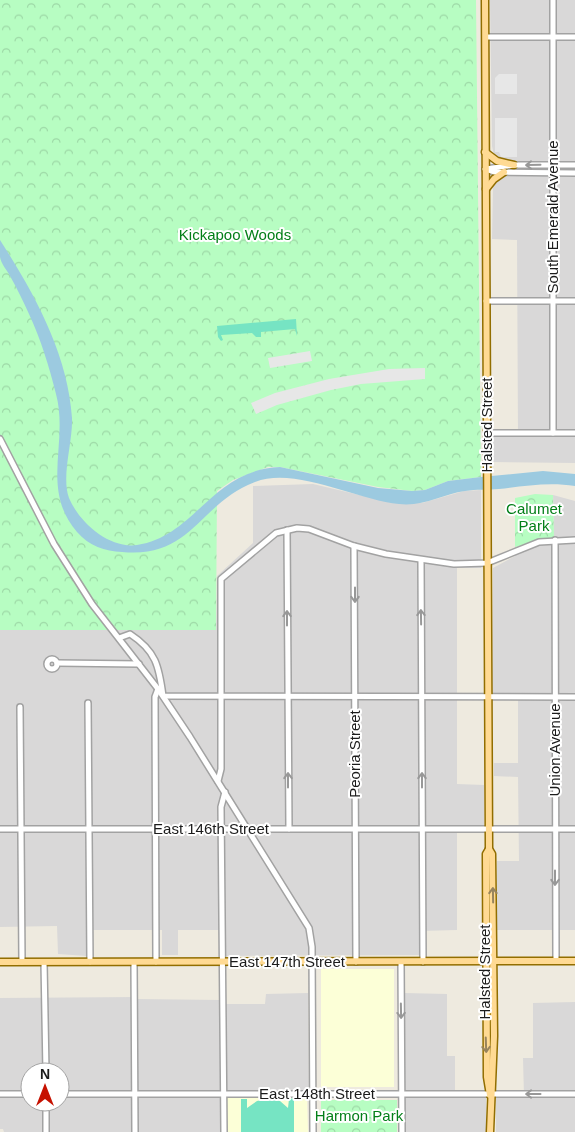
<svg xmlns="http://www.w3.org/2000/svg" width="575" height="1132" font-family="Arial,sans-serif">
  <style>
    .residential { fill: #d9d8d8; fill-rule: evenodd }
    .education { fill: #fcffd7 }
    .park { fill: url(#park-crowns) }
    .pitch { fill: #76e4c3 }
    .parking { fill: #e7e7e7 }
    .water { fill: #9ccae0 }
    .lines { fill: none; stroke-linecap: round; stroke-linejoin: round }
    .minor-casing { stroke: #a2a2a2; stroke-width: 8 }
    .major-casing { stroke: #926e00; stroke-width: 9 }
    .minor { stroke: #fff; stroke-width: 5 }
    .major { stroke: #ffda93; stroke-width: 6 }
    .oneway { stroke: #989898 }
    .oneway2 { stroke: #98845d }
    .labels { text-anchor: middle; stroke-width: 4; stroke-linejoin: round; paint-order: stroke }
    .street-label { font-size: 15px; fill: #1b1b1b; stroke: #fff }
    .park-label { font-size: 15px; fill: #037f18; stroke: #fff }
  </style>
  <defs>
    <pattern id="park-crowns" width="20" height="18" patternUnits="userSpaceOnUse" patternTransform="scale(1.25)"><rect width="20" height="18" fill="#b7fdc2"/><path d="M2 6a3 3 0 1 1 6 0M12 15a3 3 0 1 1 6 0" fill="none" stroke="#9dd8a6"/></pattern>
  </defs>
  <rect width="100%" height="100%" fill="#eeeadf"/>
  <g class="residential">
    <polygon points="490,0 575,0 575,162 508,162 499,160 494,155 492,146"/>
    <polygon points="503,176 575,176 575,463 493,462 492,437 518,436 517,240 492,239 493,186 496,180"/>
    <polygon points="313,484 381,500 422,503 464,491 481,490 481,568 457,568 457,784 484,785 484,827 457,827 457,930 419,931 420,955 225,956 225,930 178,930 178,955 162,955 162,930 87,930 87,956 58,954 57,926 0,927 0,630 216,630 217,576 253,543 253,486"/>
    <polygon points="553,495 575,501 575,930 496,930 497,861 519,861 518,777 494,776 494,763 518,763 518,695 492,694 493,568 515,556 515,547 554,537"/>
    <path d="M308,993L309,1096H227V1132H4L3,1129H0V998L137,997V999L220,1000V1004H265L266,994ZM30,1072H60V1102H30Z"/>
    <polygon points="404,993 447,994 447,1056 455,1056 455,1096 486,1096 486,1132 405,1132"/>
    <polygon points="575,1002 575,1132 496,1132 496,1096 524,1097 523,1058 533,1058 533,1003"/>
  </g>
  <g class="education">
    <rect x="321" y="969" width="73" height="118"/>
    <polygon points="227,1096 307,1096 308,1132 227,1132"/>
  </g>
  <g class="park">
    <polygon points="0,0 476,0 481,477 448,481 425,490 412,491 378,487 280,467 268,467 233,480 217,491 216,630 0,630"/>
    <polygon points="535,494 553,495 554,537 515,547 515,498"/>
    <rect x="321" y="1100" width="76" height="32"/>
  </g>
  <g class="pitch">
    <polygon points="296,319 297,336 295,329 261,332 261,337 256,337 252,333 221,335 223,340 221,341 218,337 217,326"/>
    <polygon points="269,1098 280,1101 288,1108 289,1099 294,1098 294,1132 241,1132 241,1099 247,1099 247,1108 257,1101"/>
  </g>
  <g class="parking">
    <polygon points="499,74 517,74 517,94 495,94 495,78"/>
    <polygon points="495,118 517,118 517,157 501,157 499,152 495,152"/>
    <polygon points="310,351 312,361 270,368 268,358"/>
    <polygon points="425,368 425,379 361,384 331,390 277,405 256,414 251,403 275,393 329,379 389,369"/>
  </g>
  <path class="water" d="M0,240C34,293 68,354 72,418C73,442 61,476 69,498C79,522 109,549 137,545C196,536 211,470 280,467L378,488L412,491L425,490L448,481L481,477L543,471L575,474V486C549,482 525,486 499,489C488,490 476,489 465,491C443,494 423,507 399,504C357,500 295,466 255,482C199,503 192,559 122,552C105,551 89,546 77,532C40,489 69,443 56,394C49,366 41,340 29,314C23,301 17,288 10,276C7,270 1,264 0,257C0,252 0,246 0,240Z"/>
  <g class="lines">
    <g class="minor-casing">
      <g id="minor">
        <polyline points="553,0 553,433"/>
        <polyline points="486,37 575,37"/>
        <polyline points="485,169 494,172 575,173"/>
        <polyline points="486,169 514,165 575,165"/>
        <polyline points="486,301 575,301"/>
        <polyline points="487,433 575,433"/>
        <polyline points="0,439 54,544 92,604 158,689 190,737 309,928 312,947 313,1132"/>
        <polyline points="287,530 289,829"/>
        <polyline points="555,540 556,961"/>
        <polyline points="354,546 356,962"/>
        <polyline points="421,561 423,962"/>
        <path d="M119,638L130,634C156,651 159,666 163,696L575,697"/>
        <circle cx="52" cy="664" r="5"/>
        <polyline points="57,663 139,664"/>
        <polyline points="88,703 90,962"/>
        <polyline points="20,707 22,962"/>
        <polyline points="218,781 221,769 221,579 276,533 297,528 309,529 354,546 386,554 454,564 487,563 539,542 575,540"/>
        <polyline points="0,829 575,829"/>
        <polyline points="44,962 46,1072"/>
        <polyline points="134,962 135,1132"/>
        <polyline points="156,962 155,697 158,689"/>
        <polyline points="401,962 402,1132"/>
        <polyline points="0,1094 30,1094"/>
        <polyline points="60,1094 575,1094"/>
        <polyline points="46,1102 46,1132"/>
        <polyline points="224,1132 221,807 225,792"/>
      </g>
    </g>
    <g class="major-casing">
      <g id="major">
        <polyline points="485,0 489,849 492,854 494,1036 490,1132"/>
        <polyline points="485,152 497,161 514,165"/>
        <polyline points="486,189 494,179 504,172"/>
        <polyline points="489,849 486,854 487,1077 490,1095"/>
        <polyline points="0,962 575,961"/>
      </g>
    </g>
    <use href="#minor" class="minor"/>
    <use href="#major" class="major"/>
  </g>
  <defs><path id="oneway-shaft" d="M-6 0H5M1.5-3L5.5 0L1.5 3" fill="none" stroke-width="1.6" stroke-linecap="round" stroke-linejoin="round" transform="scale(1.25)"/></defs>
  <g class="oneway">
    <use href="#oneway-shaft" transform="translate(533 165) rotate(179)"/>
    <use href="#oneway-shaft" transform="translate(355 595) rotate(90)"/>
    <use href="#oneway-shaft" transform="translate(421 617) rotate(-91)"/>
    <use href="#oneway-shaft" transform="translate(287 618) rotate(-90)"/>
    <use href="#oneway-shaft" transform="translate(288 780) rotate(-90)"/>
    <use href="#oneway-shaft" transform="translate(422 780) rotate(-90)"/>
    <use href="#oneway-shaft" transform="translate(555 878) rotate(90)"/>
    <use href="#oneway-shaft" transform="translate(401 1011) rotate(89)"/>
    <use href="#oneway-shaft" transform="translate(533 1094) rotate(180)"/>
  </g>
  <g class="oneway2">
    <use href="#oneway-shaft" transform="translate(493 895) rotate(-91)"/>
    <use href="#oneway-shaft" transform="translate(486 1045) rotate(88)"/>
  </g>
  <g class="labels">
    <g class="street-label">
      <text transform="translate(553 217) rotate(-90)" y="5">South Emerald Avenue</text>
      <text transform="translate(487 425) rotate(-90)" y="5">Halsted Street</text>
      <text transform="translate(555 750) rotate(-90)" y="5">Union Avenue</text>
      <text transform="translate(355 754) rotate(-90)" y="5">Peoria Street</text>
      <text x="211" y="834">East 146th Street</text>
      <text x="287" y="967">East 147th Street</text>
      <text transform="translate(485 972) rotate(-90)" y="5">Halsted Street</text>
      <text x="317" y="1099">East 148th Street</text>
    </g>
    <g class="park-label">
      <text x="235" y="240">Kickapoo Woods</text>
      <text x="534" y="514">Calumet<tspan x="534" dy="17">Park</tspan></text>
      <text x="359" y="1121">Harmon Park</text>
    </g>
  </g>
  <g transform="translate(45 1087)"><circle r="24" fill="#ffffff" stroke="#a4a4a4"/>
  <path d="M0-4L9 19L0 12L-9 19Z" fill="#c61100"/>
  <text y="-8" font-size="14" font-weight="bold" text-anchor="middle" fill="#1b1b1b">N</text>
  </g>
</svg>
